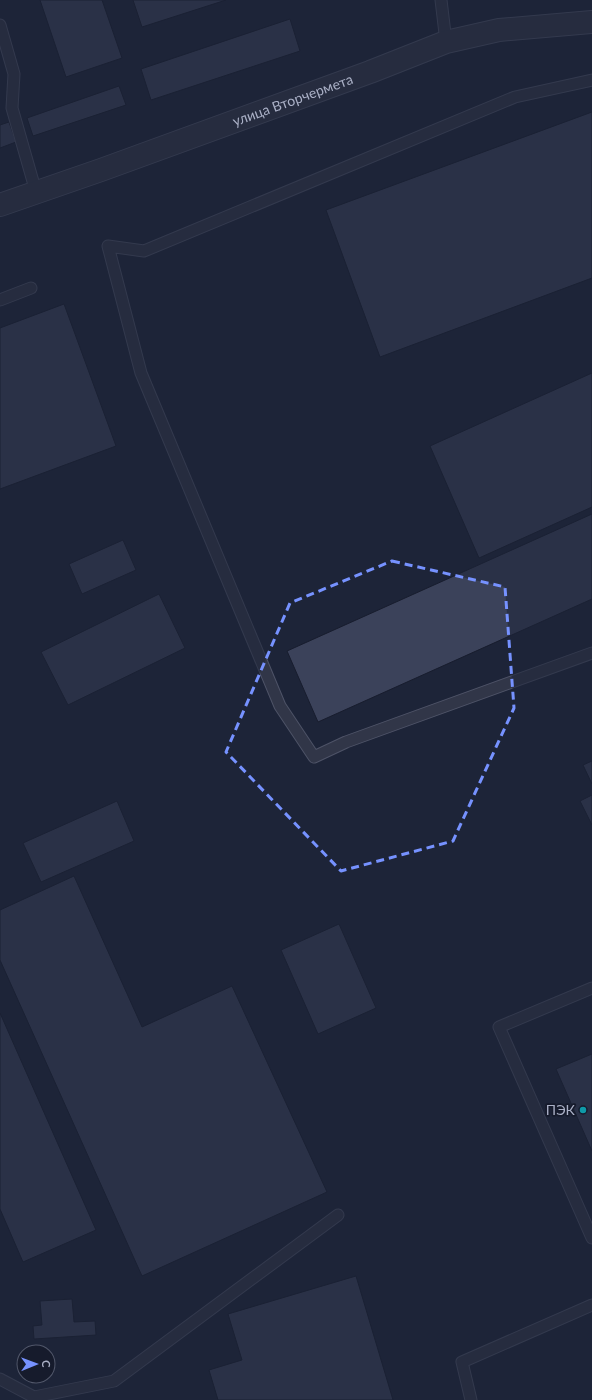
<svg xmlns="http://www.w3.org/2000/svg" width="592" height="1400" font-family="Lato,sans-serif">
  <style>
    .building { fill: #3b425a; stroke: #181d2e }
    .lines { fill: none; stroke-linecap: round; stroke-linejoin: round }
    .lane-casing { stroke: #4e5367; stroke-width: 13 }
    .street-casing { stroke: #4e5367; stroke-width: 24 }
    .lane { stroke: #313648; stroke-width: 11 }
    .street { stroke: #313648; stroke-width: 22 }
    .marked { fill: none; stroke: #7692ff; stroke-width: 3; stroke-dasharray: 8 5; stroke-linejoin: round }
    .culture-dot { fill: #0f9aa8; stroke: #161b2c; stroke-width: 1.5 }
    .labels { text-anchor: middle; stroke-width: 3.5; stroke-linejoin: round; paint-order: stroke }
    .street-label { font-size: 14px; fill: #aab0c6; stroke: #161b2c }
    .poi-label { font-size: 14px; fill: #aab0c6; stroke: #161b2c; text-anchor: end }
  </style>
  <rect width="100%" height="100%" fill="#1d2438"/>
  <g class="building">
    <polygon points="40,0 102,0 122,58 66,77"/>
    <polygon points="133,0 226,0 142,27"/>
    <polygon points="290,19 300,51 151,100 141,69"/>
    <polygon points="119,86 126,105 33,136 27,118"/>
    <polygon points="592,112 592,278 380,357 326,210"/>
    <polygon points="9,122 16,142 0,148 0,125"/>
    <polygon points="64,304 116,446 0,489 0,328"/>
    <polygon points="592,373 592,507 479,558 430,446"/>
    <polygon points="592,514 592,599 318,722 287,651"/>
    <polygon points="123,540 136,570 82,594 69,564"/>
    <polygon points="159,594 185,648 68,705 41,652"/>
    <polygon points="592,761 592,784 583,765"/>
    <polygon points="592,795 592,825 580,801"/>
    <polygon points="117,801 134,841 41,882 23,843"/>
    <polygon points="74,876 142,1027 232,986 327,1192 142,1276 0,960 0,910"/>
    <polygon points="339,924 376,1008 318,1034 281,950"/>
    <polygon points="0,1013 96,1230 23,1262 0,1209"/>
    <polygon points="592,1054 592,1151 556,1069"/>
    <polygon points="356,1276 393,1400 218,1400 209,1370 242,1360 228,1314"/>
    <polygon points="72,1299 74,1322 95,1321 96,1335 34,1339 33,1326 42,1325 40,1301"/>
  </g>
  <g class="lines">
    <g class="lane-casing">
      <g id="lane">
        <polyline points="441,0 446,42"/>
        <polyline points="0,25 14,74 12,108 36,192"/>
        <polyline points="592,80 515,97 144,251 108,246 141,373 280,706 314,757 346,742 592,653"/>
        <polyline points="0,300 31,288"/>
        <polyline points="592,988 499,1027 592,1238"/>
        <polyline points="0,1379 34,1397 114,1381 338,1215"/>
        <polyline points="471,1400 462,1362 592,1305"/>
      </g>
    </g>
    <g class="street-casing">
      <g id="street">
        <path id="s1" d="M0,205L101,170L370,72L446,42L499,30L592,22"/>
      </g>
    </g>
    <use href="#lane" class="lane"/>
    <use href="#street" class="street"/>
  </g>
  <path d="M0 0H592V1400H0ZM392,561L505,587L514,708L453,841L341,871L226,752L290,603Z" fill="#1d2438" fill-opacity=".55" fill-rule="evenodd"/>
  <path class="marked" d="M392,561L505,587L514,708L453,841L341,871L226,752L290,603Z"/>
  <circle class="culture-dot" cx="583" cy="1110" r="4"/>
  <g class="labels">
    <g class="street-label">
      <text dy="5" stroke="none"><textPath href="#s1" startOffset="311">улица Вторчермета</textPath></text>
    </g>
    <g class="poi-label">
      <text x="575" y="1115">ПЭК</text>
    </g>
  </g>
  <g transform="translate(36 1364) rotate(89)"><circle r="19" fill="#161b2c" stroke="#51576a"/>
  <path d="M0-3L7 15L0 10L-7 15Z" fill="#7692ff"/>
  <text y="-6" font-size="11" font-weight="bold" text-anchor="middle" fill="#aab0c6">С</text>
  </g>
</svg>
